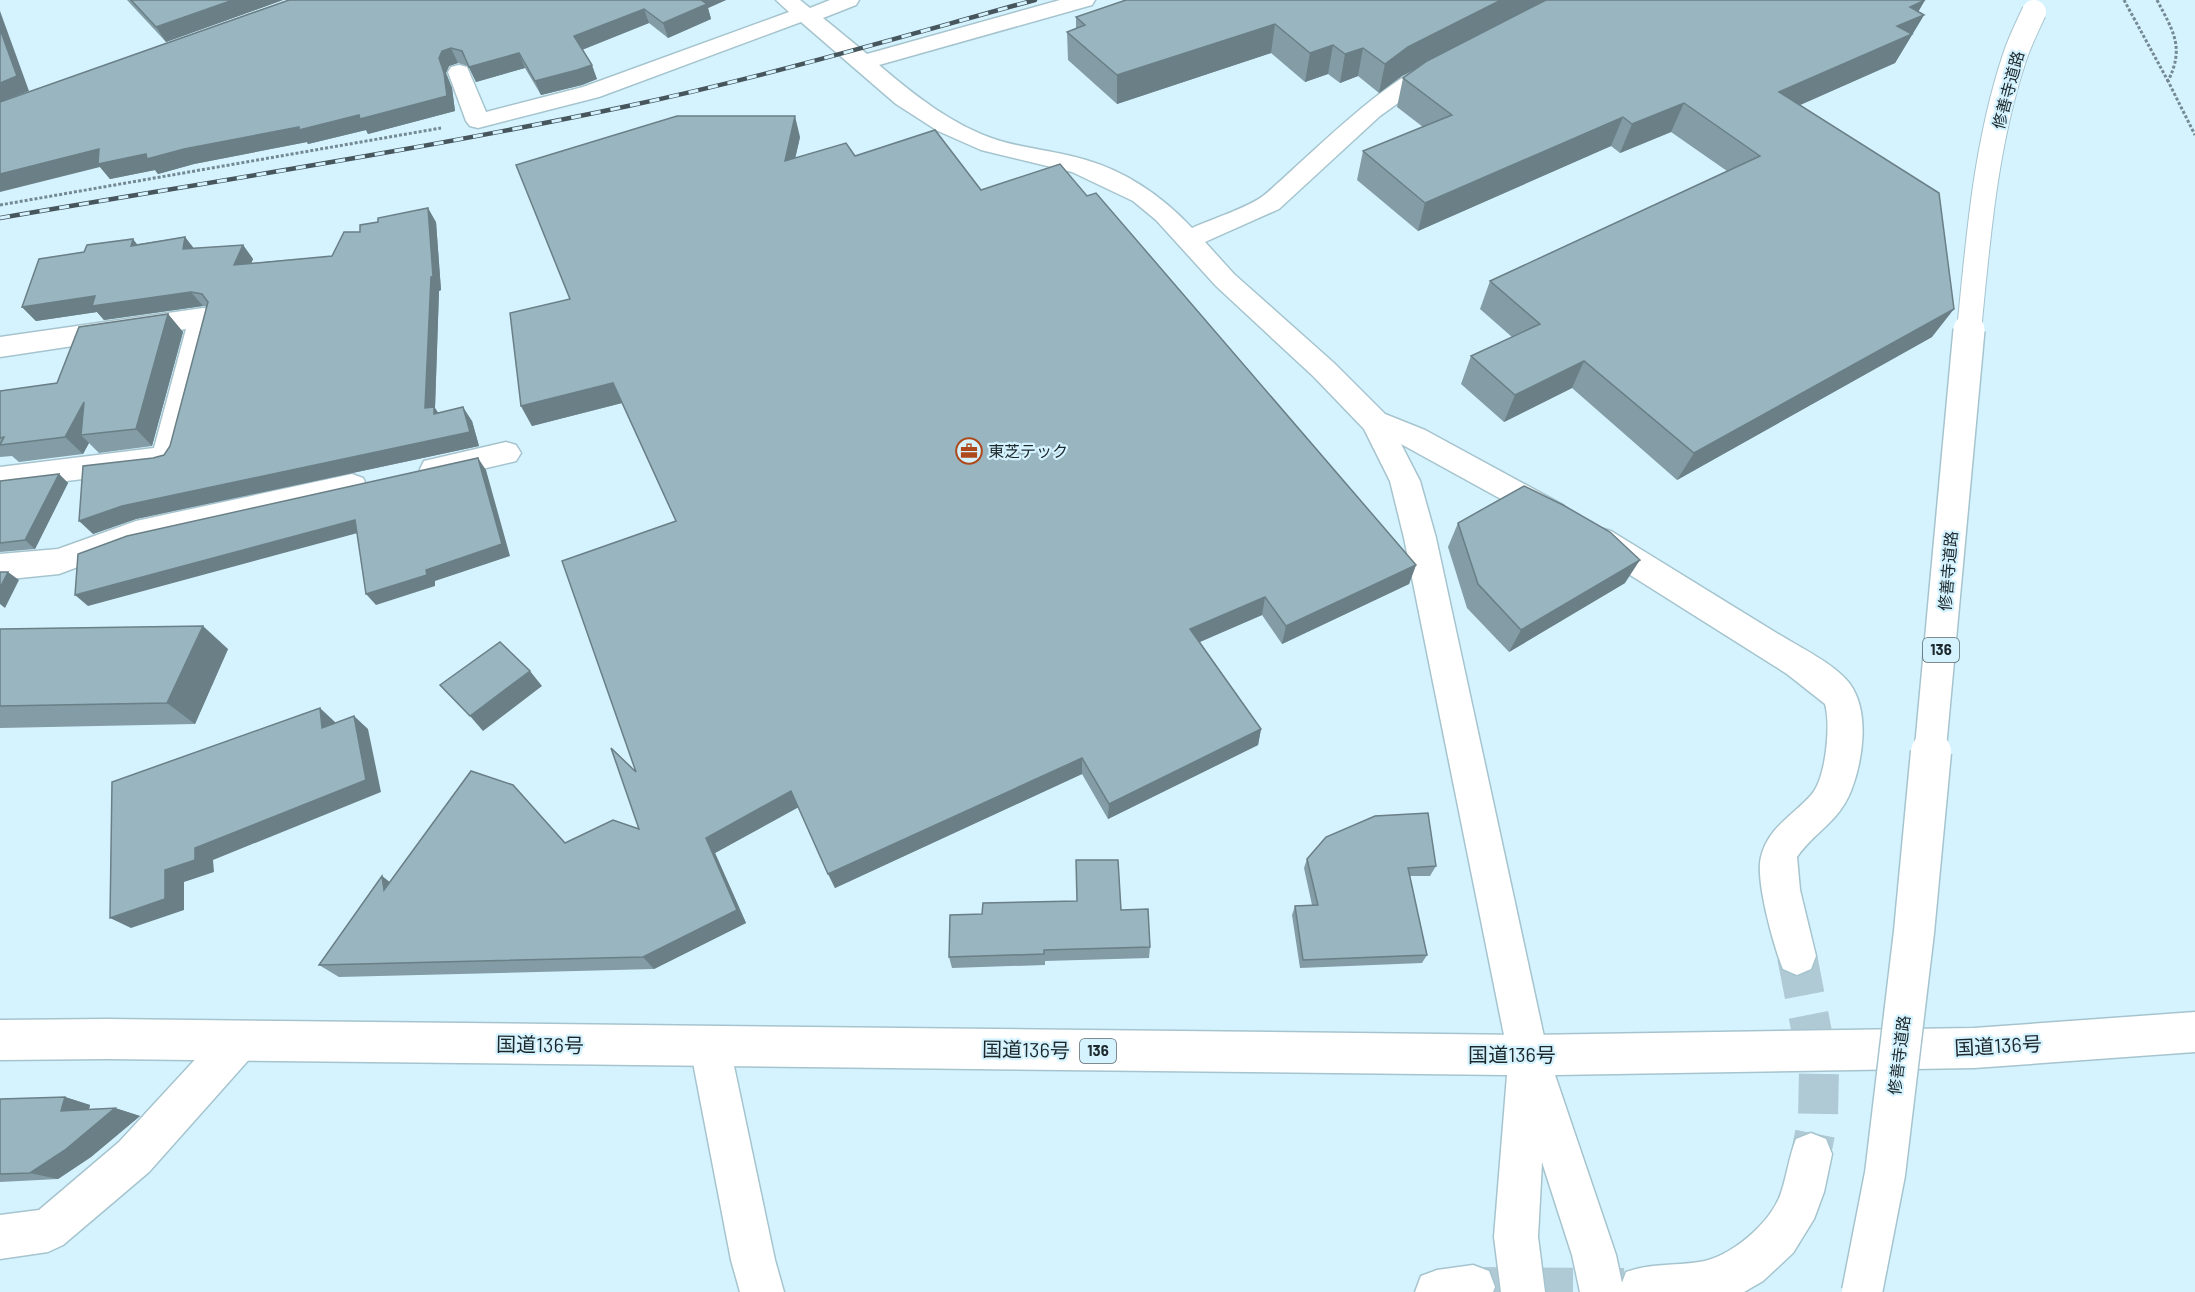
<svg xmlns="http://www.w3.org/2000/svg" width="2195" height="1292" font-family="Barlow,'Noto Sans JP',sans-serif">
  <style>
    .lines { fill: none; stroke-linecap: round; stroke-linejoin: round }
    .minor-tunnel { stroke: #b0cad5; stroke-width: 40; stroke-dasharray: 40 20; stroke-linecap: butt }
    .minor-casing { stroke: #a6c4ce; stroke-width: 3 }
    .highway-casing { stroke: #a6c4ce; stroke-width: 3 }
    .path { stroke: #748991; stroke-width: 3; stroke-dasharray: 3 2; stroke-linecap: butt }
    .minor { fill: #fff; fill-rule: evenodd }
    .highway { fill: #fff; fill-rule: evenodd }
    .rail-casing { stroke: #46565c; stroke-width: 4.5 }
    .rail { stroke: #d5f3ff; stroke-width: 3; stroke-dasharray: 10; stroke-linecap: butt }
    .highway-bridge-far2-casing { stroke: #a6c4ce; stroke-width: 26; stroke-linecap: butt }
    .highway-bridge-far1-casing { stroke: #a6c4ce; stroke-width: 34; stroke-linecap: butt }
    .highway-bridge-casing { stroke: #a6c4ce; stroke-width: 43; stroke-linecap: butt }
    .highway-bridge-far2 { stroke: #fff; stroke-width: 24 }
    .highway-bridge-far1 { stroke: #fff; stroke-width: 31 }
    .highway-bridge { stroke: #fff; stroke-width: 40 }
    .wall { fill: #839ca5 }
    .shaded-wall { fill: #6a7f86 }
    .building { fill: #98b5c0; stroke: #6a7f86; stroke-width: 1.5 }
    .labels { text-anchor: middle; stroke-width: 4.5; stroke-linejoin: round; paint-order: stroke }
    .shield { fill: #d5f3ff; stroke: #54656b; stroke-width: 1.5 }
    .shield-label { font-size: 15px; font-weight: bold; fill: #1c282c }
    .street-label { font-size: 16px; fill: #1c282c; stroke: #d5f3ff }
    .poi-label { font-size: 16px; fill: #1c282c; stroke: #d5f3ff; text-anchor: start }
    .near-street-label { font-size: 20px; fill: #1c282c; stroke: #d5f3ff }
  </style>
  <rect width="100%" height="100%" fill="#d5f3ff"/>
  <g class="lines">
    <g class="minor-tunnel">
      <polyline points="1797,956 1819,1069 1818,1118 1811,1154"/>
      <polyline points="1473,1287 1624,1288"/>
    </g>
    <g class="minor-casing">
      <g id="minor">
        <path d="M776,0H800L810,8L830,0H859L856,5L823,18L867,54L1060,0H1095L1092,5L879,65C914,95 952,125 997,140C1026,149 1057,151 1086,160C1127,172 1163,197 1192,228C1212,219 1247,208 1263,196C1297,169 1407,53 1446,63L1449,68L1446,73L1419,88L1380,116L1279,209L1205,242L1234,274L1334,363L1385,414L1425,430L1563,505L1567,513L1563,521L1552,525L1541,521L1401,444L1420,481L1436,538L1548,1055L1542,1069L1528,1075L1514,1069L1508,1055L1404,538L1390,481L1364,429L1314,377L1216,286L1156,220L1133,201L1072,172L981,150L938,131L896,104L801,22L599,97L478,128L470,126L466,121L448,72L451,67L459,65L467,67L486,112L583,87L789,12Z"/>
        <polygon points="203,308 213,310 217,317 181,458 176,466 166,469 0,489 0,467 154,448 186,329 0,357 0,337"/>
        <polygon points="506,442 516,445 521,453 516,461 435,480 424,477 420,469 424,461"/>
        <polygon points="352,474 363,478 367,486 363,494 139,544 59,574 0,580 0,554 58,549 136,521"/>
        <path d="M1600,528L1611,531C1666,565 1720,598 1775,632C1797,646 1834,663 1850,684C1870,712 1863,760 1851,791C1838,823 1815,831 1797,857L1800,890L1816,956L1811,969L1797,975L1783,969C1774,947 1755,880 1761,857C1768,827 1794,815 1812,794C1826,777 1831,725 1825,704L1787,674L1589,549L1584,540L1589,531Z"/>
        <polygon points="239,1021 253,1027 259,1041 253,1055 149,1172 63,1245 48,1252 0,1259 0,1215 39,1210 119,1142 225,1027"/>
        <polygon points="710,1027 724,1033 730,1047 775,1260 784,1292 740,1292 731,1260 690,1047 696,1033"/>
        <path d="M1811,1133L1826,1139L1832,1154L1824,1192L1814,1219L1793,1253L1763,1281L1744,1292H1621L1620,1288L1626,1272C1650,1263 1674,1266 1699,1262C1730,1258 1771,1223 1781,1193C1787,1175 1789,1157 1796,1139Z"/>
        <polygon points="1473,1265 1489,1271 1495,1287 1493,1292 1415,1292 1421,1276 1437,1270"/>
      </g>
    </g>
    <g class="highway-casing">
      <polygon id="highway" points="2195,1012 2195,1052 1974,1068 1555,1075 1616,1255 1624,1292 1580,1292 1572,1255 1542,1162 1538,1237 1545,1292 1501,1292 1494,1237 1507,1075 107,1059 0,1060 0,1020 107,1019 1528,1035 1974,1028"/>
    </g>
    <g class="path">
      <polyline points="2124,0 2168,81"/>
      <path d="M2157,0C2173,31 2185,47 2168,81L2195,135"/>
      <polyline points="0,205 441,128"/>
    </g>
    <use href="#minor" class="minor"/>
    <use href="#highway" class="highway"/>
    <g class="rail-casing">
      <path id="rail" d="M0,218C210,182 420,150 628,106C765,77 900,37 1035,0"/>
    </g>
    <use href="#rail" class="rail"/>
    <g class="highway-bridge-far2-casing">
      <path id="highway-bridge-far2" d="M1969,331C1978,240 1985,147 2014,59C2019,43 2027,27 2034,12"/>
    </g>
    <g class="highway-bridge-far1-casing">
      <polyline id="highway-bridge-far1" points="1930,753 1969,330"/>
    </g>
    <g class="highway-bridge-casing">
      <polyline id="highway-bridge" points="1862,1292 1885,1174 1914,932 1931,752"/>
    </g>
    <use href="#highway-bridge-far2" class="highway-bridge-far2"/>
    <use href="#highway-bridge-far1" class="highway-bridge-far1"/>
    <use href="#highway-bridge" class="highway-bridge"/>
  </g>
  <g class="wall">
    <polygon points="127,0 283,0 166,42"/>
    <polygon points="289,0 726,0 708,8 711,19 668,38 649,23 582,50 597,79 582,85 541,95 525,68 476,82 468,66 458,63 449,66 446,73 452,88 455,111 368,134 366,130 308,144 307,142 194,164 158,174 155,170 110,179 100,167"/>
    <polygon points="1925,0 1918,12 1924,15 1895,63 1800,105 1932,337 1677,480 1572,388 1504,422 1461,384 1471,356 1512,337 1480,309 1490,281 1727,171 1671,132 1620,153 1611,146 1418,231 1357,180 1363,151 1423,127 1397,107 1403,78 1418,68 1402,76 1379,93 1358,76 1340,83 1328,74 1305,82 1271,53 1117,104 1068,60 1067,32 1076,29 1076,17"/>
    <polygon points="800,137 795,158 855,156 981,190 1087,196 1416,565 1409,584 1282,644 1262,615 1200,642 1261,729 1258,745 1108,819 1082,774 835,888 798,807 715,853 746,923 654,969 339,977 319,965 382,876 390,883 565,843 639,829 636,772 676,521 622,403 532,426 521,406 570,299"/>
    <polygon points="436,222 441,290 439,291 435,408 438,413 472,421 479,446 136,519 93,534 153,458 164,455 170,446 207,307 203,306 104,320 97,312 36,321 22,307 84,252 185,237 193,248 243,245 253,259 251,263 332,256 360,232"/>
    <polygon points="168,314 183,332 152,446 99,453 89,443 83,454 19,462 12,456 0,457 0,391 57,383"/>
    <polygon points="59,474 68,483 35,549 0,552 0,481"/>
    <polygon points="1458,523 1625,583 1509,652 1467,608 1448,547"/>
    <polygon points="0,629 228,649 195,724 0,728"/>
    <polygon points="1307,859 1436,866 1430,876 1410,876 1427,955 1422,963 1300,968 1292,915 1295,906 1312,905 1304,868"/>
    <polygon points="1121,910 1150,947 1149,958 1045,961 1045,965 952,968 949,957"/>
    <polygon points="65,1097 90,1105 89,1109 115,1108 140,1116 91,1157 58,1179 0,1182 0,1099"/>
  </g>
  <g class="shaded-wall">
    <polygon points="233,0 283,0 166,42 156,27"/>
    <polygon points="697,0 726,0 708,8 711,19 668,38 663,23"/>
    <polygon points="1501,0 1548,0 1402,76 1379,93 1385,64 1408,47"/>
    <polygon points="1925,0 1914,19 1924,15 1895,63 1764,121 1779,92 1910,7"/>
    <polygon points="644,9 649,23 579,51 574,36"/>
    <polygon points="0,11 29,91 0,102"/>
    <polygon points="1275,24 1271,53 1117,104 1117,75"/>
    <polygon points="1333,45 1328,74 1305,82 1310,53"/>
    <polygon points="451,48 458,63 449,66 446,73 452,88 455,111 368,134 366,130 308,144 307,142 194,164 158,174 155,170 110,179 100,167 0,192 0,174 439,58 442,51"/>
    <polygon points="1363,48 1358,76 1340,83 1345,54"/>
    <polygon points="519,53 525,68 476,82 469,67"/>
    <polygon points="592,65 597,79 582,85 541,95 535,81"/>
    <polygon points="1684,103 1671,132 1620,153 1632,124"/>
    <polygon points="795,116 800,137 790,182 785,161"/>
    <polygon points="1623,117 1611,146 1418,231 1425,203"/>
    <polygon points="428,208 436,222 441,290 439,291 435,408 443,420 425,408"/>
    <polygon points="185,237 196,251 183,249"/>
    <polygon points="133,239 144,253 131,246"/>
    <polygon points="243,245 253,259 245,279 234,265"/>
    <polygon points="191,292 203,306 104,320 97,312 36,321 22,307 95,296"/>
    <polygon points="1954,309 1932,337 1677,480 1694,453"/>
    <polygon points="168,314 183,332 152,446 136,429"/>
    <polygon points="1584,361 1572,388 1504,422 1515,395"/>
    <polygon points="613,383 622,403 532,426 521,406"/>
    <polygon points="84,402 81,435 89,443 83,454 65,437"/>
    <polygon points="463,407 472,421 479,446 136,519 93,534 79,521 122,506"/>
    <polygon points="478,458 486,470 510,556 435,581 435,586 376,605 366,594 426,570"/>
    <polygon points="59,474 68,483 35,549 25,540"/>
    <polygon points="355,520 365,531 88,606 75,595"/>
    <polygon points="1640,560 1625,583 1509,652 1521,630"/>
    <polygon points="1416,565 1409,584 1282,644 1286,626"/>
    <polygon points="8,572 19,580 5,608 0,604 0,588"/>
    <polygon points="1265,597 1262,615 1188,647 1190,629"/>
    <polygon points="203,626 228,649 195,724 167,703"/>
    <polygon points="530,671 542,686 483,731 470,716"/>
    <polygon points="320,708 335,722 337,741 322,728"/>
    <polygon points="354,716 368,729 381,792 213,860 214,872 184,882 184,910 131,928 110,918 165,870 195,848"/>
    <polygon points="1261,729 1258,745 1108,819 1109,804"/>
    <polygon points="1082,758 1082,774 835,888 828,874"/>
    <polygon points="791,791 799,807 715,853 746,923 654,969 643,957 706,838"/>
    <polygon points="382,876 400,890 384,890"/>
    <polygon points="65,1097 90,1105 87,1119 61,1111"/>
    <polygon points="115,1108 140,1116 91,1157 58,1179 30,1173"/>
  </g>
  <g class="building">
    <polygon points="131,0 233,0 156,27"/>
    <polygon points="289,0 701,0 707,4 663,23 644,9 574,36 592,65 577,70 535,81 519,53 469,67 462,51 451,48 442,51 439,58 444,73 447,96 360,119 359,115 299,130 299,127 184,149 147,159 146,154 98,164 99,149 0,174 0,102"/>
    <polygon points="1126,0 1501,0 1408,47 1385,64 1363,48 1345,54 1333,45 1310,53 1275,24 1117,75 1067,32 1085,25 1076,17"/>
    <polygon points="1546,0 1925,0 1910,7 1924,15 1897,26 1912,34 1779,92 1939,193 1954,309 1694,453 1584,361 1515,395 1471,356 1540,324 1490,281 1760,156 1684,103 1632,124 1623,117 1425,203 1363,151 1452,115 1403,78 1427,61"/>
    <polygon points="0,29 17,76 0,83"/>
    <polygon points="677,116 795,116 785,161 846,143 855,156 935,130 981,190 1060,164 1087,196 1096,193 1416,565 1286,626 1265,597 1190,629 1261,729 1109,804 1082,758 828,874 791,791 706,838 737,910 643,957 319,965 382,876 384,890 471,771 513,785 565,843 613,820 639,829 611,748 636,772 562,561 676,521 613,383 521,406 510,313 570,299 516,165"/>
    <polygon points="428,208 433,276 431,277 425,408 434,407 434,414 463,407 470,432 122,506 79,521 83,466 153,458 164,455 170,446 208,302 202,294 191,292 92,306 95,296 22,307 39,259 84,252 87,245 133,239 131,246 185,237 183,249 243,245 234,265 332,256 344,232 360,232 360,225 378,222 378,218"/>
    <polygon points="168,314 136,429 81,435 84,402 65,437 0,445 4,437 0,438 0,391 57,383 79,327"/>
    <polygon points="478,458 502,544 426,570 427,575 366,594 355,520 75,595 78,554 127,536"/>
    <polygon points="59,474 25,540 0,543 0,481"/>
    <polygon points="1524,486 1563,505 1610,532 1640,560 1521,630 1478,584 1458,523"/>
    <polygon points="0,572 8,572 0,588"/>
    <polygon points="203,626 167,703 0,706 0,629"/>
    <polygon points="500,642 530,671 470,716 440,685"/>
    <polygon points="320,708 322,728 354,716 366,780 195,848 195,860 165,870 165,899 110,918 112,782"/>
    <polygon points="1428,813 1436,866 1408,868 1427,955 1303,960 1295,906 1318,905 1307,859 1326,837 1375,816"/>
    <polygon points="1076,860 1118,860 1121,910 1148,909 1150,947 1044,950 1044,954 949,957 950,915 982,914 983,903 1077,901"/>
    <polygon points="65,1097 61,1111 115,1108 65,1150 30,1173 0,1174 0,1099"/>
  </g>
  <defs>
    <g id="office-ring" transform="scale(1.35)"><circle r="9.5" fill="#d5f3ff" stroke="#ae491b" stroke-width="1.5"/><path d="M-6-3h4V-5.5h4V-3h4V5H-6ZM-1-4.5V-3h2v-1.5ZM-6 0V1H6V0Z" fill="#ae491b"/></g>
  </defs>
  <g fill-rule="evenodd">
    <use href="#office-ring" x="969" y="451"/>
  </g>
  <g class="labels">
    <g class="shield">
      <rect x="1923" y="638" width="36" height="24" rx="4.5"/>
      <rect x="1080" y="1039" width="36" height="24" rx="4.5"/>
    </g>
    <g class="shield-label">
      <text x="1941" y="655">136</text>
      <text x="1098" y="1056">136</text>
    </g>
    <g class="street-label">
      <text transform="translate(2008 90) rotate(-75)" y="6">修善寺道路</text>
      <text transform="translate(1948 571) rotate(-85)" y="6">修善寺道路</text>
      <text transform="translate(1899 1055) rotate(-83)" y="6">修善寺道路</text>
    </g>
    <g class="poi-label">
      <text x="988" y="457">東芝テック</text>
    </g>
    <g class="near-street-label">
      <text transform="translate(540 1045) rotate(1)" y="7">国道136号</text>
      <text transform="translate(1998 1046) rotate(-3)" y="7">国道136号</text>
      <text transform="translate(1026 1050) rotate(1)" y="7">国道136号</text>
      <text x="1512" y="1062">国道136号</text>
    </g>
  </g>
</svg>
